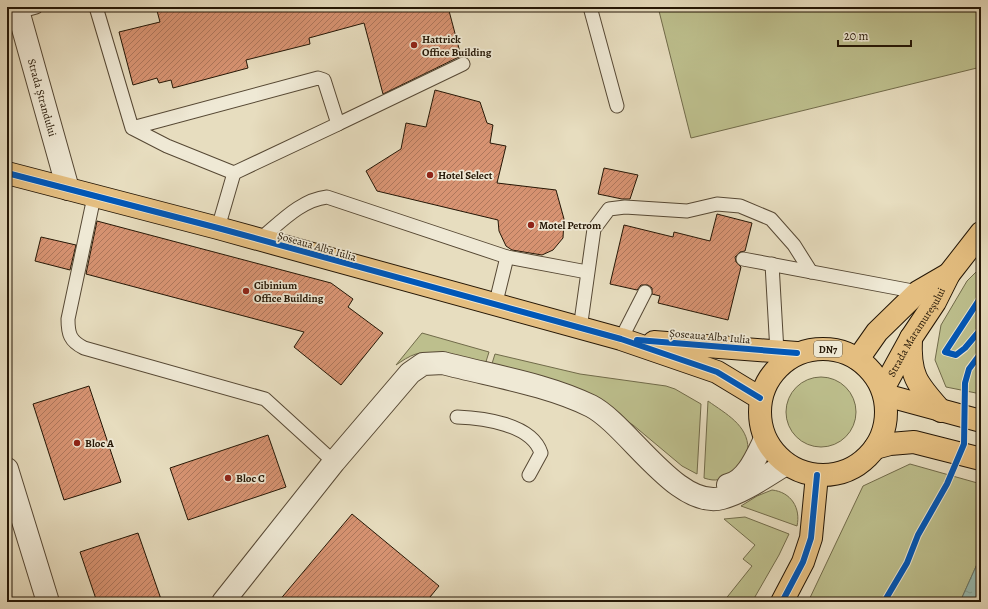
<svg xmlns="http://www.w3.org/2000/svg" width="988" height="609" font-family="Alegreya,serif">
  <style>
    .green { fill: #bdbf8d; stroke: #716b4a }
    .water { fill: url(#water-ripples); stroke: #697a6d }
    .building { fill: url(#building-hatch); stroke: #251706 }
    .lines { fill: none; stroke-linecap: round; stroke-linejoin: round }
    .service-casing { stroke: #564834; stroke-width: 15 }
    .minor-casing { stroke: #564834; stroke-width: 24 }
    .tertiary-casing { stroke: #564834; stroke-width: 24 }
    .primary-casing { stroke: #251706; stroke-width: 24 }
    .service { stroke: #efe9d5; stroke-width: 13 }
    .minor { stroke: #efe9d5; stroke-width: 22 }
    .tertiary { stroke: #efe9d5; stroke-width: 22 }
    .primary { stroke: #e4be80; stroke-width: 22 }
    .cycleway-casing { stroke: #efe9d5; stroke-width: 8 }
    .cycleway { stroke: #0057b8; stroke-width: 6 }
    .poi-dot { fill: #8f2418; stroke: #efe9d5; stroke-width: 1.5 }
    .labels { text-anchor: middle; stroke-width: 3.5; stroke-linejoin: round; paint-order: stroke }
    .shield { fill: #efe9d5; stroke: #625644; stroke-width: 1 }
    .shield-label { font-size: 10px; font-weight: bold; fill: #251706 }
    .poi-label { font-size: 11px; font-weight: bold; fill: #251706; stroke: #efe9d5; text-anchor: start }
    .street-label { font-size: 11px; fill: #251706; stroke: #efe9d5 }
  </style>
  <defs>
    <pattern id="water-ripples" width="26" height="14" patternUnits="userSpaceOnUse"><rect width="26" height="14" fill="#97bcb2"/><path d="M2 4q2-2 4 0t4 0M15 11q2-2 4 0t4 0" fill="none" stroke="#82a198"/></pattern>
    <pattern id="building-hatch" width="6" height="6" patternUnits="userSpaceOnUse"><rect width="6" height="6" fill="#d79372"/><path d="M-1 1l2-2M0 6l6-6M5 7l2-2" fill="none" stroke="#ae775c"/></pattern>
  </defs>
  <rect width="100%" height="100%" fill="#e7ddbf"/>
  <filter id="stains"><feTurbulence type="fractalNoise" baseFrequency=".005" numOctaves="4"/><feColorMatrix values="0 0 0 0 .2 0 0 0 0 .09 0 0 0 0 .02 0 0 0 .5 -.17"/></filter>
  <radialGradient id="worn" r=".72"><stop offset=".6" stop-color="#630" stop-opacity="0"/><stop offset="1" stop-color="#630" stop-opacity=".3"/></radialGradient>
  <g class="green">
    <polygon points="658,7 981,7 981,67 691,138"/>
    <polygon points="981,267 981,394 946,387 935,360 941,325 967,281"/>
    <path d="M422,333L489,352L484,368C463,362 437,349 416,354C409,356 402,361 396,365Z"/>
    <polygon points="495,354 580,374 666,386 675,389 701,404 697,474 682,466 633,425 610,410 490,370"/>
    <circle cx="821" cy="412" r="35"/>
    <path d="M708,401C726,414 748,425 748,449C749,462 743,466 733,473C722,480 716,482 704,478Z"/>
    <polygon points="910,464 981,484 981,548 978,562 960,602 808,602 863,486"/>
    <path d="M772,490C791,492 801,508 797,526L741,506L757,496Z"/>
    <polygon points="745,517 789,534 779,555 752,602 725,602 724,601 752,566 743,559 755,545 724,519"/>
  </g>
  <polygon class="water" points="981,548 981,602 960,602 978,562"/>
  <g class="building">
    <polygon points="156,7 448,7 461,56 383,94 364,23 309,38 310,44 246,60 248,68 173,88 171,80 159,83 157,78 133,85 119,32 160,22"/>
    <polygon points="435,90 480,102 487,123 493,125 490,143 506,146 497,183 556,190 564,219 563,238 553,250 542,255 512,250 506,246 499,231 498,220 377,191 366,171 401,149 406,123 426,127"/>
    <polygon points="604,168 638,175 630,199 622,199 598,194"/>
    <polygon points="717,214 752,223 745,251 740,252 735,257 736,262 741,267 728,320 658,303 660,296 652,294 652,288 648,285 641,285 637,290 610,284 624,225 673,237 674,232 710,241"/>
    <polygon points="97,221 331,283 353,299 348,307 383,333 341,385 294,347 304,332 86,274"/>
    <polygon points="41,237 76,245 70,270 35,261"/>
    <polygon points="89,386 121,482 64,500 33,404"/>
    <polygon points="268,435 286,487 188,520 170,468"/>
    <polygon points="352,514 439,586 426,602 278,602"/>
    <polygon points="138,533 162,602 97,602 80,552"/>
  </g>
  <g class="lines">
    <g class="service-casing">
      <g id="service">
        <polyline points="96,7 132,128 318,78 324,80 338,124 234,173 167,146 132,128"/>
        <polyline points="590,7 617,106"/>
        <polyline points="18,12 36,7"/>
        <polyline points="338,124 463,64"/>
        <path d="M94,197L68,319C68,334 70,341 84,348L265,399L334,462"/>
        <polyline points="218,228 234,173"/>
        <path d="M259,240C279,224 300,200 327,197L507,257L587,272"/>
        <polyline points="743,259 918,292"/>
        <polyline points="772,264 777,352"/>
        <polyline points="495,306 507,257"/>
        <polyline points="580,329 594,229 609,209 625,207 687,211 717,204 740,206 771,219 794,245 811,272"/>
        <polyline points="621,339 645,292"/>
        <path d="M457,417C483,418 532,424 541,453L529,475"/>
      </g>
    </g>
    <g class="minor-casing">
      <g id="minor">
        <polyline points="7,469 48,602"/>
        <path d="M728,485C747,481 757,455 765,439"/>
        <path d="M223,602L334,462L410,373L423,364L443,363C492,376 546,384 591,406C628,425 677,510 722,498C744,492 766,476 786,464"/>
      </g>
    </g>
    <g class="tertiary-casing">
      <g id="tertiary">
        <path id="s1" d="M17,7L68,189"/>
      </g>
    </g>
    <g class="primary-casing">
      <g id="primary">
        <polyline points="7,173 218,228 621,339 717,372 760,398"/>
        <path d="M911,338C909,376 917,384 941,411"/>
        <polyline points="654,342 797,353"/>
        <circle cx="823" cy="412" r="63"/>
        <polyline points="858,359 877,332 918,292 949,274"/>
        <path id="s2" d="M883,389L911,338L935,302L949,274L981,233"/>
        <polyline points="885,395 981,421"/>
        <polyline points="875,448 890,444 914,442 981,459"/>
        <polyline points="782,602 803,562 811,538 817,475"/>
      </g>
    </g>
    <use href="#service" class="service"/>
    <use href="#minor" class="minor"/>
    <use href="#tertiary" class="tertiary"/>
    <use href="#primary" class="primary"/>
    <g class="cycleway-casing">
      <g id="cycleway">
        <polyline points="7,173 218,228 621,339 717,372 760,398"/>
        <polyline points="981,297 945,352 956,355 965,348 981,329"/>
        <polyline points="637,340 797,353"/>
        <polyline points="782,602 803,562 811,538 817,475"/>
        <polyline points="884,602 907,563 918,535 947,484 964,444 965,383 969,369 981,353"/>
      </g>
    </g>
    <use href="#cycleway" class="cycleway"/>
  </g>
  <g class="poi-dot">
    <circle cx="414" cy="45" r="4"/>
    <circle cx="430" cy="175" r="4"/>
    <circle cx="531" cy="225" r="4"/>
    <circle cx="246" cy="291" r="4"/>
    <circle cx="77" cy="443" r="4"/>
    <circle cx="228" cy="478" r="4"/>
  </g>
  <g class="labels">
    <rect class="shield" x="814" y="341" width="28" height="16" rx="3"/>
    <g class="shield-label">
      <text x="828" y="353">DN7</text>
    </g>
    <g class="poi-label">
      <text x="422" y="43">Hattrick<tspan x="422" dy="13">Office Building</tspan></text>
      <text x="438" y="179">Hotel Select</text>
      <text x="539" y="229">Motel Petrom</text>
      <text x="254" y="289">Cibinium<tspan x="254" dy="13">Office Building</tspan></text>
      <text x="85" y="447">Bloc A</text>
      <text x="236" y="482">Bloc C</text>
    </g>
    <g class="street-label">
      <text dy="4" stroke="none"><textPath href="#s1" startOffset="94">Strada Ștrandului</textPath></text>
      <text transform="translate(317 246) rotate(16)" y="4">Șoseaua Alba Iulia</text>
      <text dy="4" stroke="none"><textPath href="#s2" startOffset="66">Strada Maramureșului</textPath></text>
      <text transform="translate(710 336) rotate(5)" y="4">Șoseaua Alba Iulia</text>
    </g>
  </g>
  <rect width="988" height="609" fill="none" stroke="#e7ddbf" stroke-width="24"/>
  <rect x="8" y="8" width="972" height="593" fill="none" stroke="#251706" stroke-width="2"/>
  <rect x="12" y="12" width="964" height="585" fill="none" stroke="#251706"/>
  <path d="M838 40v6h73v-6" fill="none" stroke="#251706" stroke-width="2"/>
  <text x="844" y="40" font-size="12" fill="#251706" stroke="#efe9d5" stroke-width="3" paint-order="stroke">20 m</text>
  <rect width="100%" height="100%" filter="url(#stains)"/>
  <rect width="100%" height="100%" fill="url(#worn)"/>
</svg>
